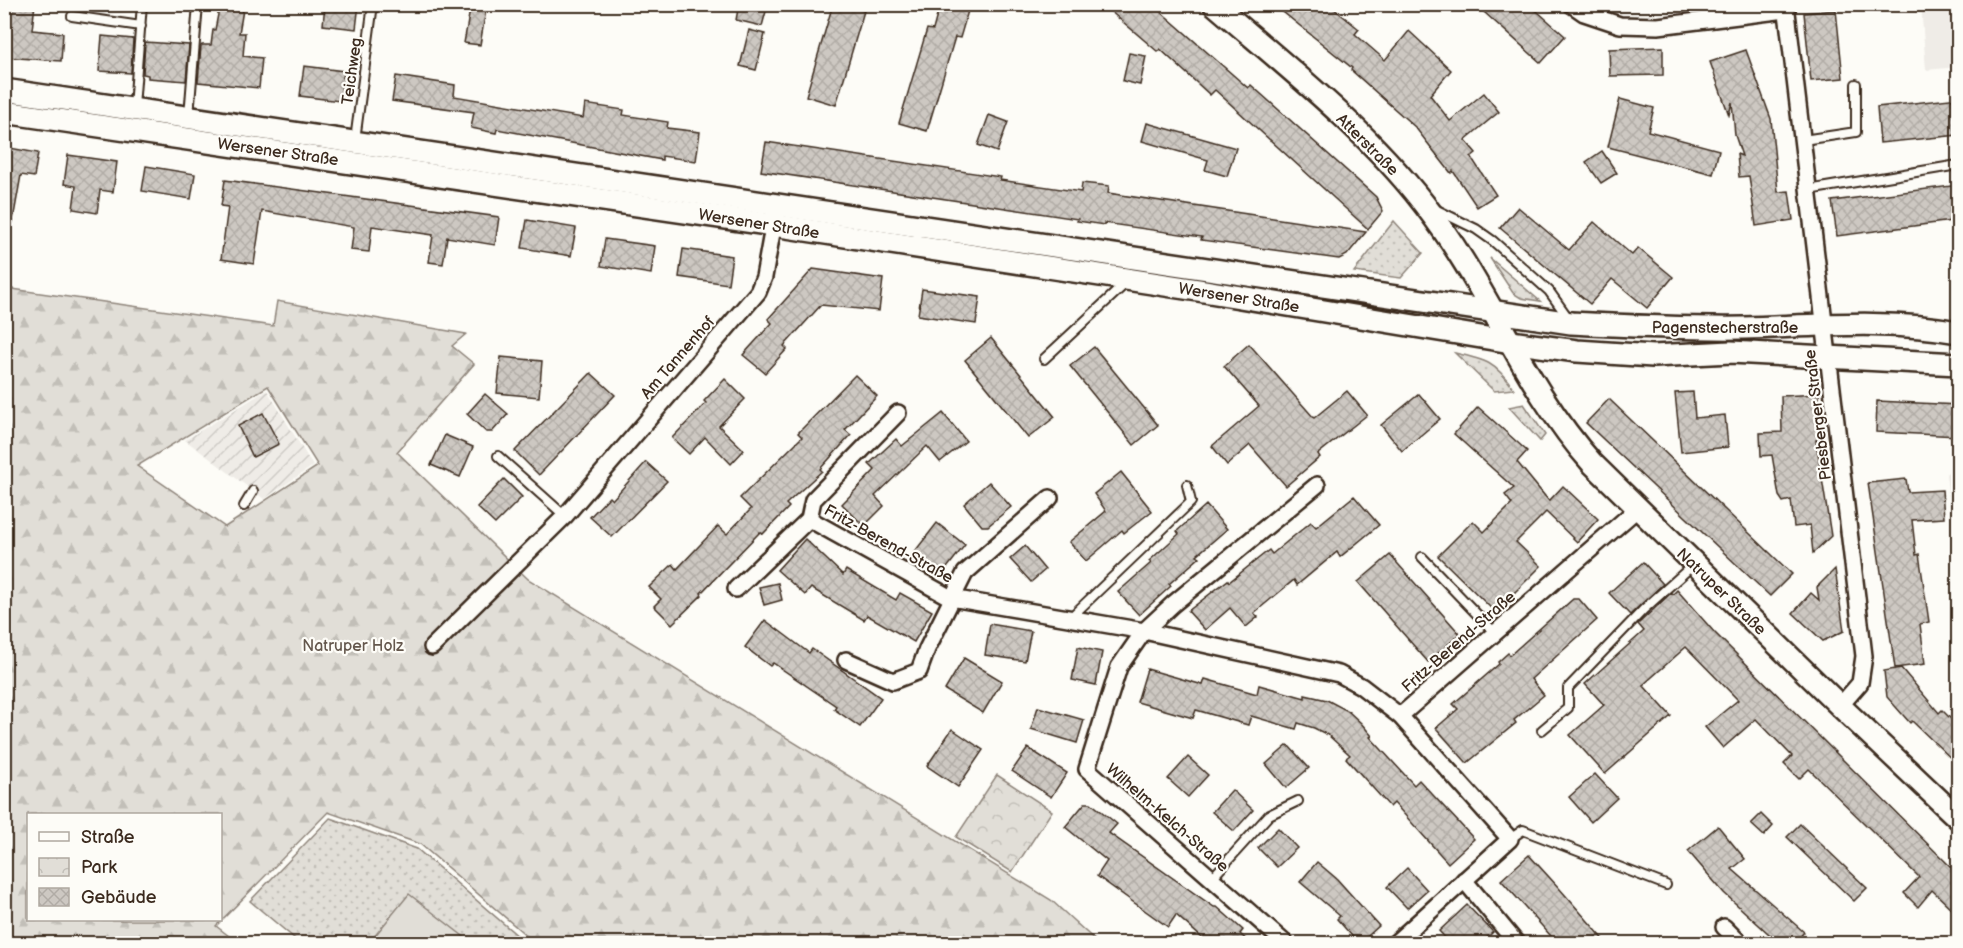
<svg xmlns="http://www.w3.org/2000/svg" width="1963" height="948" font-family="'Balsamiq Sans',sans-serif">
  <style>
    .built { fill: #efece7 }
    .industrial { fill: url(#industrial-furrows) }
    .grass { fill: url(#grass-dots); stroke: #8e847a; stroke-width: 1.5 }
    .forest { fill: url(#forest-firs); stroke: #8e847a; stroke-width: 1.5; fill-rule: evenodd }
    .park { fill: url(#park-crowns); stroke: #8e847a; stroke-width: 1.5 }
    .garden { fill: #e1ded7; stroke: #8e847a; stroke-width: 1.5 }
    .building { fill: url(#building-cross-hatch); stroke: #3b2a1e; stroke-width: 1.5 }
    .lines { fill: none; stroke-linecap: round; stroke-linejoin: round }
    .lane-casing { stroke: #3b2a1e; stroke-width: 12 }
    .street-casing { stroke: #3b2a1e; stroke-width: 20 }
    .secondary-casing { stroke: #3b2a1e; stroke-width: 26 }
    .lane { stroke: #fdfcf7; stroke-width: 8 }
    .street { stroke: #fdfcf7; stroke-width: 15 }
    .secondary { stroke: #fdfcf7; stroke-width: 21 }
    .labels { text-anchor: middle; stroke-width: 4.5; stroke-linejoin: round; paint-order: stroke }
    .street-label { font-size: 16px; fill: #3b2a1e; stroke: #fdfcf7 }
    .park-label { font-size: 16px; fill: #64574c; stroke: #fdfcf7 }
  </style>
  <defs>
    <pattern id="industrial-furrows" width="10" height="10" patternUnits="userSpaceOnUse" patternTransform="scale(1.5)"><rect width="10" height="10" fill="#efece7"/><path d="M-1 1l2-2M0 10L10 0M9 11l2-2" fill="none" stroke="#cecbc6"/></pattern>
    <pattern id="grass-dots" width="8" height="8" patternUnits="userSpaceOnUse" patternTransform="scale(1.5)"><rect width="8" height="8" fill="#e1ded7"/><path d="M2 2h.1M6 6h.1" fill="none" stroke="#c2bfb8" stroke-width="1.8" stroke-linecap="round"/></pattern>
    <pattern id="forest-firs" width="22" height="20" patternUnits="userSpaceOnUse" patternTransform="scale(1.5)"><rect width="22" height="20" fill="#e1ded7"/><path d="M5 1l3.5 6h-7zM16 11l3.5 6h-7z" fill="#c2bfb8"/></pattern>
    <pattern id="park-crowns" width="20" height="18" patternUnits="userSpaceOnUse" patternTransform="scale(1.5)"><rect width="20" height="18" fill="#e1ded7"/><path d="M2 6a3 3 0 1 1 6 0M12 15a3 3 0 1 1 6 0" fill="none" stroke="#c2bfb8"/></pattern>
    <pattern id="building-cross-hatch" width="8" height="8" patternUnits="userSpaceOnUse" patternTransform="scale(1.5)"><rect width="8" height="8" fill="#cdc8c2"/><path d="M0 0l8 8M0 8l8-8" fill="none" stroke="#b1aca6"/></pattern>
  </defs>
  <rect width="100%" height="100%" fill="#fdfcf7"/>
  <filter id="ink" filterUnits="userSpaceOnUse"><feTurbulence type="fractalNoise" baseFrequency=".0167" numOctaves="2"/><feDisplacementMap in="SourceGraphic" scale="12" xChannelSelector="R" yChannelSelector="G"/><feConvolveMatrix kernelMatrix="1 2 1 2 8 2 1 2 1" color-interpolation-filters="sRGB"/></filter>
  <g filter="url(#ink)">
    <g class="built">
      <polygon points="1921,5 1958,5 1958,67 1926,70"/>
      <polygon points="1958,463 1958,539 1953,535 1946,474"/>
    </g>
    <polygon class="industrial" points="267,390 313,466 264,499 185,440"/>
    <g class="grass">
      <polygon points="1394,221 1423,253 1401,278 1354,272"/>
      <polygon points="1490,258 1540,301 1521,298 1513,293"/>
      <path d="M1455,353C1486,360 1495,362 1514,389L1494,391Z"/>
      <polygon points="1524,404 1545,435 1540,441 1509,407"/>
      <polygon points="330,818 417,849 526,943 300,943 250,901"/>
    </g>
    <path class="forest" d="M5,288L273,326L277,301L466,334L452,346L474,364L397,452L528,579L1051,900L1098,943H535L420,844L328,812L216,926L238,943L5,944ZM268,386L318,466L225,527L137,466ZM28,814H220V920H28Z"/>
    <polygon class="park" points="997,775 1052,811 1012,872 956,837"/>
    <polygon class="garden" points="409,894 472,943 369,943"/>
    <g class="building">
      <polygon points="4,4 35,4 32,30 63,33 61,61 4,57"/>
      <polygon points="220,4 244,4 239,33 245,33 243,56 262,58 259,88 198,82 201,46 202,45 211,45 213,30 215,30"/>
      <polygon points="325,4 359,4 356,29 323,25"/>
      <polygon points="471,4 487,4 480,45 464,43"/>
      <polygon points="739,4 768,4 762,26 736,20"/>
      <polygon points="833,4 841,4 864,11 836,105 806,96"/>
      <polygon points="940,4 970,4 960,38 955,37 927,131 899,123 927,29 933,30"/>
      <polygon points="1102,4 1152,4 1248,88 1251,85 1376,197 1383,211 1368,229 1215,90 1210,95 1160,49 1158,52"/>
      <polygon points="1273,4 1328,4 1359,29 1355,34 1385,60 1409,31 1451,70 1430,95 1450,121 1484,93 1499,112 1465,140 1476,153 1471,157 1496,195 1477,207 1453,171 1451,173 1415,127 1351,70 1352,68"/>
      <polygon points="1475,4 1529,4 1565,36 1541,63"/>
      <polygon points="1836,10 1843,78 1811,81 1804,13"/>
      <polygon points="749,30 765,34 756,70 740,66"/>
      <polygon points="102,36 133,39 131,73 99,71"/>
      <polygon points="145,42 189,45 186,81 148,78 148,75 143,74"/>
      <polygon points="1663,47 1663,75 1610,76 1609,49"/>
      <polygon points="1746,50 1771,119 1778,192 1789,191 1793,220 1756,226 1749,176 1739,177 1737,154 1742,156 1735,135 1732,102 1729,115 1710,62"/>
      <polygon points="1129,53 1146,56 1140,85 1123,81"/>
      <polygon points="304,66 344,71 340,101 300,96"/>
      <polygon points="396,76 455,85 454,96 583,118 585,104 624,110 623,115 668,122 667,128 700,132 696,161 662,156 662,160 497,129 496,133 471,128 474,112 392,101"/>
      <polygon points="1959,98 1959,135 1880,143 1877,107"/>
      <polygon points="1620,99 1654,108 1648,131 1719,150 1713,174 1608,147"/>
      <polygon points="989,115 1008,122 997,152 978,145"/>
      <polygon points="1147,123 1236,148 1227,176 1205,170 1208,160 1142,141"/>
      <polygon points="766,142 1001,177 1000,180 1081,192 1082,183 1109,186 1108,193 1366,232 1347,255 1339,259 1201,240 1202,237 1104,223 1104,225 1077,221 1078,219 761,171"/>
      <polygon points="4,147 38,153 34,177 21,175 12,226 4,225"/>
      <polygon points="1602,151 1617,173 1601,183 1586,162"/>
      <polygon points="68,155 117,162 113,192 100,190 97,213 73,209 76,186 64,184"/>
      <polygon points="146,166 195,174 191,199 142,191"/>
      <polygon points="225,180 499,217 495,245 447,237 443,264 429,262 433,235 372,226 369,252 351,250 354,227 262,211 254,264 221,259 228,207 221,206"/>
      <polygon points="1959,185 1959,220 1837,236 1832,201"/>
      <polygon points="1518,207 1569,250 1594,222 1632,255 1638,248 1673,277 1647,308 1612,279 1590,304 1500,228"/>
      <polygon points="527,220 576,228 571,256 522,248"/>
      <polygon points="605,239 655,246 651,274 601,266"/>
      <polygon points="683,249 732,256 728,284 679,277"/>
      <polygon points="813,269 883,279 879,311 821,305 784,346 787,349 765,373 743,355 772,323 768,319"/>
      <polygon points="922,289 980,297 976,324 918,315"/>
      <polygon points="991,338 1055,417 1028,438 965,360"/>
      <polygon points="1249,344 1314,418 1347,391 1367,415 1318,454 1320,457 1286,486 1250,445 1227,465 1212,446 1259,406 1224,366"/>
      <polygon points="1094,347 1158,425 1134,445 1070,366"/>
      <polygon points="501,357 542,361 539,397 497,393"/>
      <polygon points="591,373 615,395 539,475 515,451"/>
      <polygon points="855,375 877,396 845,430 851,435 820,469 822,471 786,504 789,507 763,534 760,532 701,593 702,595 672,624 654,606 661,599 649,587 673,564 677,569 718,526 727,534 751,509 740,498 802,437 798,433"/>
      <polygon points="725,379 745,399 719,426 744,450 731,464 705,437 689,454 672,438 706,403 704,401"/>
      <polygon points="1693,392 1695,418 1725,415 1728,447 1681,452 1675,393"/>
      <polygon points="485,394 508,414 492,432 486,432 467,414"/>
      <polygon points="1419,394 1440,419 1402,451 1381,425"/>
      <polygon points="1819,394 1820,440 1816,440 1831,536 1813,553 1810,525 1794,527 1791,500 1783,502 1779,496 1772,455 1761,456 1760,433 1782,432 1781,396"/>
      <polygon points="1609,399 1792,574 1770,596 1586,423"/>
      <polygon points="1877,401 1959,405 1959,436 1876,432"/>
      <polygon points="1478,407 1527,451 1517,462 1549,501 1563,486 1598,519 1577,542 1546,512 1516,542 1541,566 1495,612 1438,556 1473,521 1484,532 1512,504 1505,495 1514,488 1454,434"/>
      <polygon points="263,413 279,444 253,457 238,426"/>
      <polygon points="943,413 966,441 940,462 927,446 875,496 884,506 864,526 842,504 875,470 869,464 896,439 902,446"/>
      <polygon points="445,435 473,447 460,477 431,465"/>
      <polygon points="646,462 667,481 612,537 590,517 609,497 612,500"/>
      <polygon points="1121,472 1152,511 1124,533 1122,530 1086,561 1069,542 1106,511 1094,494"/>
      <polygon points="504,479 522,497 495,524 477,507"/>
      <polygon points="1906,479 1908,492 1942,490 1944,518 1912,520 1916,555 1919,554 1929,622 1920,624 1925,664 1895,668 1868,483"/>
      <polygon points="989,482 1011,507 988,526 982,526 964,504"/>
      <polygon points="1354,496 1379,525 1340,557 1337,552 1297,585 1294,580 1254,613 1258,617 1246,627 1230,608 1205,630 1188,611 1228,580 1229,582 1269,550 1272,554 1311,522 1316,527"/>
      <polygon points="1206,505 1227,529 1197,555 1200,557 1169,584 1171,586 1139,615 1118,592 1151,563 1149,561 1179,534 1177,531"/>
      <polygon points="937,523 965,545 940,577 912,555"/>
      <polygon points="805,539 843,575 846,570 896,600 900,593 932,611 914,642 867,615 864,620 811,588 805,595 777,570"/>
      <polygon points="1025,546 1045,570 1031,582 1010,559"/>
      <polygon points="1390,555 1460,634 1428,662 1358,582"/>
      <polygon points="1643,562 1663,584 1630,615 1609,593"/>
      <polygon points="1835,569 1844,631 1823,641 1793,613 1811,593 1819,600 1817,587"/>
      <polygon points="778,583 782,600 764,605 759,587"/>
      <polygon points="1677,590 1715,633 1959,875 1959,916 1932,890 1918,907 1904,893 1919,877 1809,769 1799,779 1784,764 1792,756 1756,719 1723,748 1705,727 1738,700 1686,647 1643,685 1671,716 1605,774 1570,735 1604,705 1585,684 1644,631 1638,624 1671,593 1673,594"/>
      <polygon points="1573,599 1579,599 1597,620 1531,679 1544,695 1514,720 1516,723 1467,763 1436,728 1458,709 1453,704 1499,664 1498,662 1508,653 1510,655"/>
      <polygon points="765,620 809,653 812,649 881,698 860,727 834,709 836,706 773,663 770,666 745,647"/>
      <polygon points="990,624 1031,631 1025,661 985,655"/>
      <polygon points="1078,647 1102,652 1096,685 1072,680"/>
      <polygon points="964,658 1002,681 983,713 945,690"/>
      <polygon points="1901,668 1939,713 1942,710 1959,727 1959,766 1912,721 1910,723 1887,697 1884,671"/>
      <polygon points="1147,669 1203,685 1205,679 1257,694 1259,685 1305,698 1305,695 1327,700 1348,711 1361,723 1372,736 1370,737 1414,785 1419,780 1474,839 1448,863 1394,803 1390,807 1346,758 1350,755 1328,735 1314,728 1298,723 1296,729 1251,716 1248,725 1196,710 1193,718 1137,702"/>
      <polygon points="1038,707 1084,720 1077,743 1031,729"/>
      <polygon points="952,729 983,750 958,787 927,766"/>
      <polygon points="1288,745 1309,768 1286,788 1266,764"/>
      <polygon points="1028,748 1067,773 1051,797 1012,771"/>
      <polygon points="1188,757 1208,775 1188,797 1168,779"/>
      <polygon points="1595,774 1617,798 1591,822 1569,797"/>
      <polygon points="1232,790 1253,810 1234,831 1212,812"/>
      <polygon points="1085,803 1091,803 1117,824 1109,833 1214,907 1217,907 1243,930 1240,934 1251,944 1209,944 1176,915 1168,927 1097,876 1107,861 1065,827"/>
      <polygon points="1761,814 1773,826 1764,836 1751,824"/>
      <polygon points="1800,824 1867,888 1854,901 1787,837"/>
      <polygon points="1718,826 1745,859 1732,869 1804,932 1794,944 1780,944 1724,893 1688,851"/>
      <polygon points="1278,828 1297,848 1277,867 1258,848"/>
      <polygon points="1529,855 1559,888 1608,944 1558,944 1501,880"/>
      <polygon points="1317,862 1337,879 1379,926 1359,944 1337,919 1340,916 1300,882"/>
      <polygon points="1407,868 1427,890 1407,908 1387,887"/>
      <polygon points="1467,905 1493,932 1481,944 1451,944 1439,931"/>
    </g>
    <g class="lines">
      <g class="lane-casing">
        <g id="lane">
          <polyline points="72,16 141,26"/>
          <polyline points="134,107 142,4"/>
          <polyline points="189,116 198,4"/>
          <polyline points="355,140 373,4"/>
          <polyline points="1803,140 1856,132 1856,84"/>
          <polyline points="1808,190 1958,165"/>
          <polyline points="1437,210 1476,229 1493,241 1549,291 1569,319"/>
          <polyline points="1044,359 1126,283"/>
          <polyline points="498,456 565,516"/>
          <polyline points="244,506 253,491"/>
          <polyline points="1422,557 1495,633"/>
          <polyline points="1071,617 1191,502 1187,485"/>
          <polyline points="1542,730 1568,708 1568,688 1644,609 1693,565"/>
          <polyline points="1510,839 1523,830 1666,885"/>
          <polyline points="1212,878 1269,815 1298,801"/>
        </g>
      </g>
      <g class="street-casing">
        <g id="street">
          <polyline points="1571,4 1584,13 1620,25 1658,26 1787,10"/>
          <polyline points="1786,4 1864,656 1860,683 1840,706"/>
          <polyline points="809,519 951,598 1144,631 1339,674 1361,686 1400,716 1510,839 1394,944"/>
          <polyline points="736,589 809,519 813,500 898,413"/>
          <polyline points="432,647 565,516 758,292 764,277 775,216"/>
          <polyline points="846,660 893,681 919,671 927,649 965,573 1050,498"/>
          <polyline points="1400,716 1637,509"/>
          <polyline points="1464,880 1517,944"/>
          <polyline points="1724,927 1741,944"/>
          <polyline points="1286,944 1087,769 1119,667 1144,631 1173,604 1317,485"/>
        </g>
      </g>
      <g class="secondary-casing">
        <g id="secondary">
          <path d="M1214,4C1287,67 1365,128 1424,204C1488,285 1523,386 1592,463L1840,706L1958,818"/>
          <path d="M4,90L1571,323C1629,326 1687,329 1744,328C1815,326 1889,319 1958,332"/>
          <polyline points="4,112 773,225 1198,290 1511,342 1577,351 1653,356 1731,352 1958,364"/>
        </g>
      </g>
      <use href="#lane" class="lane"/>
      <use href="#street" class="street"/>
      <use href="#secondary" class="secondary"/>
    </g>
  </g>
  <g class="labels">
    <g class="street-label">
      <text transform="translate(351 71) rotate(-82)" y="6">Teichweg</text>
      <text transform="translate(1368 144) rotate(45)" y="6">Atterstraße</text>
      <text transform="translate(278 151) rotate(8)" y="6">Wersener Straße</text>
      <text transform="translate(759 223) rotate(9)" y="6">Wersener Straße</text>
      <text transform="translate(1239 297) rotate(9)" y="6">Wersener Straße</text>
      <text x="1725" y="333">Pagenstecherstraße</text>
      <text transform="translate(677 357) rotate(-49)" y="6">Am Tannenhof</text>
      <text transform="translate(1817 415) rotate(-97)" y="6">Piesberger Straße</text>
      <text transform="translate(889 543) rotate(29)" y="6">Fritz-Berend-Straße</text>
      <text transform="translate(1722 591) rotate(44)" y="6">Natruper Straße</text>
      <text transform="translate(1458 641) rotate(-41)" y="6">Fritz-Berend-Straße</text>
      <text transform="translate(1168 817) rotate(41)" y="6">Wilhelm-Kelch-Straße</text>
    </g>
    <g class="park-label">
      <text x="353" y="651">Natruper Holz</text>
    </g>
  </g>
  <rect width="1963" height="948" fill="none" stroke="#fdfcf7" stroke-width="24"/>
  <rect x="12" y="12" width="1939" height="924" fill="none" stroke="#3b2a1e" stroke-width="2" filter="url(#ink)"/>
  <rect x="27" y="813" width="195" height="108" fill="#fdfcf7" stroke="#afa8a0" stroke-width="1.5"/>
  <rect x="39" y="832" width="30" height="9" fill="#fdfcf7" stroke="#afa8a0" stroke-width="1.5"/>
  <text x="81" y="843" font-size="18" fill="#3b2a1e">Straße</text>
  <rect x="39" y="858" width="30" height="18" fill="url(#park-crowns)" stroke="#afa8a0" stroke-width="1.5"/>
  <text x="81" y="873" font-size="18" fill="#3b2a1e">Park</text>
  <rect x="39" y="888" width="30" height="18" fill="url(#building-cross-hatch)" stroke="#afa8a0" stroke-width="1.5"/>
  <text x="81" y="903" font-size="18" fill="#3b2a1e">Gebäude</text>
</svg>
